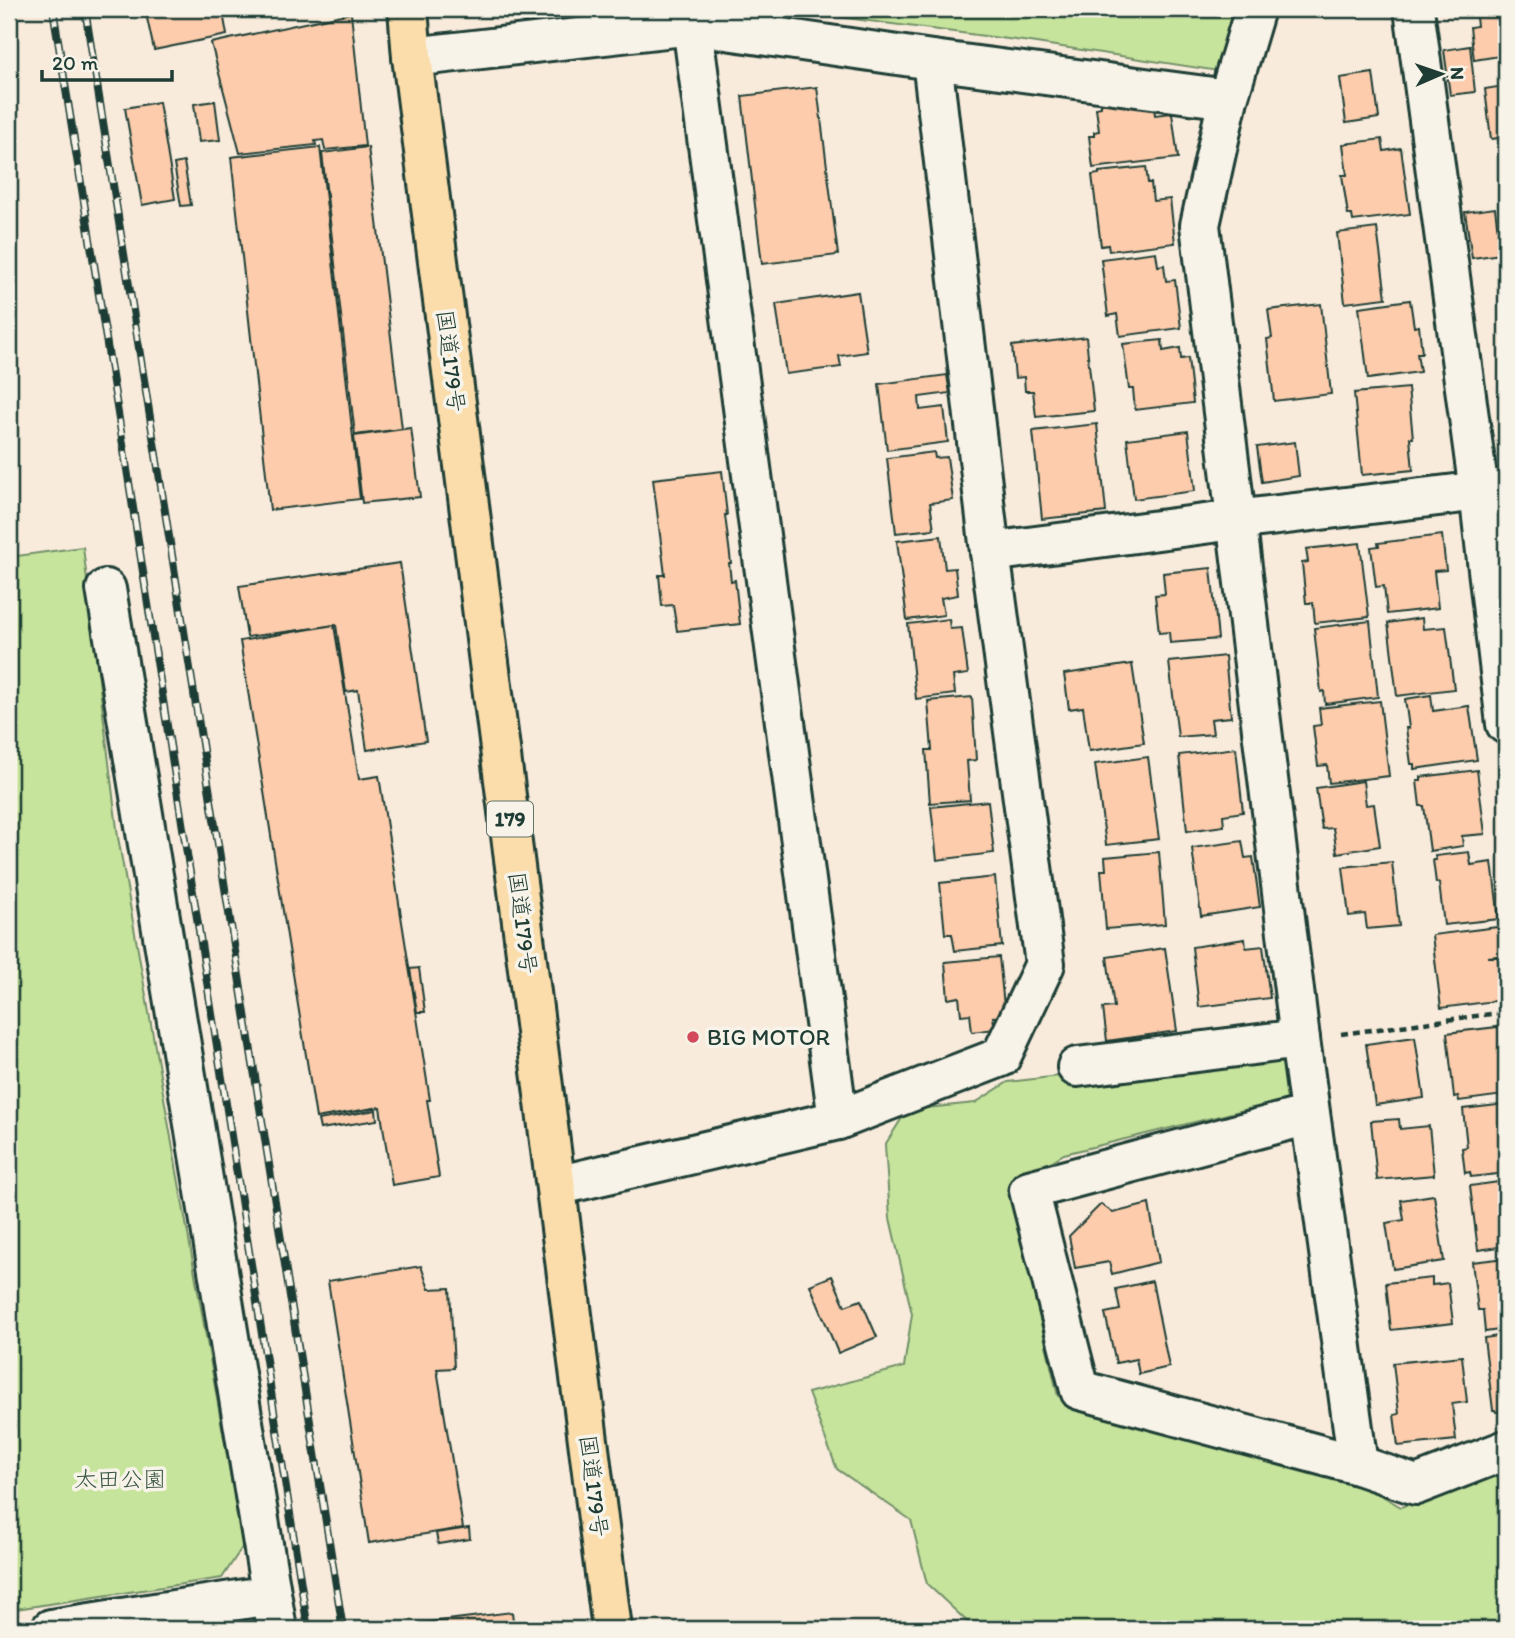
<svg xmlns="http://www.w3.org/2000/svg" width="1515" height="1638" font-family="Itim,'Klee One',sans-serif">
  <style>
    .green { fill: #c6e49c; stroke: #729068; stroke-width: 2 }
    .building { fill: #fcccac; stroke: #1f3d34; stroke-width: 2 }
    .lines { fill: none; stroke-linecap: round; stroke-linejoin: round }
    .minor-casing { stroke: #1f3d34; stroke-width: 44 }
    .highway-casing { stroke: #1f3d34; stroke-width: 44 }
    .path { stroke: #1f3d34; stroke-width: 4.5; stroke-dasharray: 7 5; stroke-linecap: butt }
    .minor { stroke: #f7f3e8; stroke-width: 38 }
    .highway { stroke: #fbddab; stroke-width: 38 }
    .rail-casing { stroke: #1f3d34; stroke-width: 8 }
    .rail { stroke: #f7f3e8; stroke-width: 5; stroke-dasharray: 16; stroke-linecap: butt }
    .poi-dot { fill: #d1495b; stroke: #f7f3e8; stroke-width: 2.5 }
    .labels { text-anchor: middle; stroke-width: 7; stroke-linejoin: round; paint-order: stroke }
    .shield { fill: #f7f3e8; stroke: #60746a; stroke-width: 2 }
    .shield-label { font-size: 21px; font-weight: bold; fill: #1f3d34 }
    .street-label { font-size: 23px; fill: #1f3d34; stroke: #f7f3e8 }
    .poi-label { font-size: 23px; fill: #1f3d34; stroke: #f7f3e8; text-anchor: start }
    .park-label { font-size: 23px; fill: #385644; stroke: #f7f3e8 }
  </style>
  <rect width="100%" height="100%" fill="#f8ebdc"/>
  <filter id="ink" filterUnits="userSpaceOnUse"><feTurbulence type="fractalNoise" baseFrequency=".0143" numOctaves="2"/><feDisplacementMap in="SourceGraphic" scale="14" xChannelSelector="R" yChannelSelector="G"/><feConvolveMatrix kernelMatrix="1 2 1 2 8 2 1 2 1" color-interpolation-filters="sRGB"/></filter>
  <g filter="url(#ink)">
    <g class="green">
      <polygon points="806,9 1237,9 1218,71 1023,41 846,18"/>
      <polygon points="83,547 118,837 243,1546 222,1578 9,1610 9,557"/>
      <polygon points="1291,1049 1289,1099 1064,1154 1009,1187 1058,1396 1357,1481 1401,1507 1506,1468 1506,1629 975,1629 927,1584 911,1520 837,1469 808,1393 904,1367 912,1314 890,1218 885,1145 907,1110 975,1103 1008,1082"/>
    </g>
    <g class="building">
      <polygon points="145,9 228,9 230,16 224,18 227,35 154,50"/>
      <polygon points="1475,9 1506,9 1506,55 1474,60 1470,27 1477,26"/>
      <polygon points="351,13 365,146 325,150 323,140 315,141 316,145 240,153 211,43"/>
      <polygon points="1470,46 1475,92 1450,95 1444,50"/>
      <polygon points="1502,67 1506,67 1506,137 1491,139 1485,89 1504,86"/>
      <polygon points="1373,73 1379,118 1346,123 1340,78"/>
      <polygon points="817,87 838,255 762,264 742,96"/>
      <polygon points="1132,98 1153,100 1155,115 1172,113 1178,158 1093,168 1089,136 1094,136 1094,132 1099,131 1096,108 1101,107 1101,102"/>
      <polygon points="215,101 220,140 199,142 194,104"/>
      <polygon points="159,102 175,199 142,205 125,108"/>
      <polygon points="1382,139 1384,151 1401,148 1410,214 1353,221 1352,215 1348,215 1342,175 1347,175 1343,144"/>
      <polygon points="320,147 360,499 270,510 231,157"/>
      <polygon points="368,147 402,429 355,435 322,153"/>
      <polygon points="184,162 191,205 181,206 174,164"/>
      <polygon points="1146,167 1148,183 1151,183 1153,201 1170,199 1175,243 1109,251 1108,245 1101,246 1092,175 1099,174 1099,172"/>
      <polygon points="1502,173 1506,173 1506,221 1504,221 1500,189 1504,188"/>
      <polygon points="1495,208 1501,254 1472,258 1465,212"/>
      <polygon points="1377,228 1386,298 1345,303 1337,233"/>
      <polygon points="1156,252 1158,266 1164,265 1166,281 1175,280 1181,328 1120,336 1117,314 1108,316 1101,259"/>
      <polygon points="858,292 867,352 839,356 841,367 786,374 776,304"/>
      <polygon points="1410,300 1414,327 1419,326 1422,353 1417,353 1420,372 1368,379 1359,307"/>
      <polygon points="1321,304 1331,394 1274,401 1267,339 1272,338 1268,310"/>
      <polygon points="1086,337 1094,411 1036,417 1033,391 1025,391 1024,377 1015,378 1012,346"/>
      <polygon points="1162,340 1163,351 1180,348 1181,359 1188,358 1193,403 1135,410 1133,389 1129,389 1123,344"/>
      <polygon points="947,375 950,393 919,397 920,410 944,407 948,442 887,450 879,384"/>
      <polygon points="1408,388 1413,438 1410,438 1413,470 1362,475 1354,393"/>
      <polygon points="1097,424 1106,512 1042,519 1033,431"/>
      <polygon points="411,428 420,497 362,503 354,436"/>
      <polygon points="1188,431 1195,491 1134,499 1127,439"/>
      <polygon points="1295,442 1299,476 1262,482 1257,447"/>
      <polygon points="934,452 935,458 947,457 953,500 930,503 934,529 896,533 887,458"/>
      <polygon points="722,471 727,515 725,515 731,563 729,563 731,581 735,580 740,624 677,631 673,605 662,606 659,575 665,575 653,479"/>
      <polygon points="1442,535 1446,570 1434,571 1438,608 1387,614 1384,586 1376,587 1371,547 1379,546 1378,543"/>
      <polygon points="941,536 945,569 955,568 958,595 941,598 944,615 907,620 897,541"/>
      <polygon points="1360,543 1369,617 1315,623 1313,603 1306,603 1302,563 1308,562 1306,549"/>
      <polygon points="400,563 426,741 367,750 358,690 346,692 336,625 247,637 239,586"/>
      <polygon points="1211,568 1218,639 1170,643 1169,632 1159,633 1155,595 1165,594 1163,573"/>
      <polygon points="1422,618 1423,629 1446,627 1454,689 1397,696 1388,623"/>
      <polygon points="949,619 950,629 962,628 968,674 953,676 955,694 916,699 908,624"/>
      <polygon points="1370,621 1378,697 1325,704 1324,691 1321,692 1314,628"/>
      <polygon points="334,625 359,779 379,776 430,1100 427,1100 439,1177 392,1185 380,1107 316,1118 240,641"/>
      <polygon points="1225,656 1231,717 1211,719 1213,734 1178,737 1169,662"/>
      <polygon points="1132,664 1144,743 1089,751 1083,707 1069,709 1064,674"/>
      <polygon points="1431,695 1433,711 1469,706 1477,760 1414,769 1414,764 1411,764 1406,728 1409,728 1405,699"/>
      <polygon points="972,697 976,760 967,761 970,800 930,803 926,750 932,750 928,701"/>
      <polygon points="1380,701 1389,776 1329,783 1327,765 1318,766 1313,726 1321,725 1319,708"/>
      <polygon points="1236,748 1243,812 1223,815 1224,826 1187,831 1179,755"/>
      <polygon points="1148,757 1159,839 1106,845 1095,764"/>
      <polygon points="1477,770 1485,834 1462,836 1463,846 1430,851 1424,806 1420,806 1417,781 1421,781 1421,777"/>
      <polygon points="1363,781 1366,805 1374,804 1380,846 1337,853 1333,828 1322,829 1316,788"/>
      <polygon points="988,801 994,853 937,860 931,807"/>
      <polygon points="1242,841 1245,858 1253,857 1260,907 1201,916 1192,848"/>
      <polygon points="1159,852 1165,924 1106,929 1101,870 1106,870 1105,857"/>
      <polygon points="1469,852 1471,865 1492,862 1499,919 1444,925 1439,883 1436,883 1433,860 1436,860 1435,856"/>
      <polygon points="1392,862 1399,926 1367,929 1365,914 1349,916 1343,867"/>
      <polygon points="995,877 1002,946 955,951 952,934 945,934 940,883"/>
      <polygon points="1506,926 1506,955 1488,957 1498,957 1503,1000 1441,1008 1432,935"/>
      <polygon points="1245,939 1246,948 1263,946 1270,998 1199,1007 1192,947"/>
      <polygon points="1165,948 1177,1031 1107,1041 1103,1008 1114,1007 1107,957"/>
      <polygon points="999,957 1005,1016 993,1017 995,1029 972,1032 970,1014 961,1015 959,997 948,999 945,962"/>
      <polygon points="419,968 425,1012 417,1012 410,969"/>
      <polygon points="1506,1026 1506,1059 1500,1060 1504,1095 1459,1101 1458,1096 1454,1097 1447,1033"/>
      <polygon points="1415,1037 1424,1098 1375,1105 1366,1044"/>
      <polygon points="1506,1104 1506,1173 1471,1177 1470,1172 1465,1173 1462,1148 1467,1147 1463,1109"/>
      <polygon points="376,1110 377,1120 320,1129 318,1120"/>
      <polygon points="1399,1119 1400,1129 1429,1126 1434,1175 1377,1180 1371,1121"/>
      <polygon points="1506,1181 1506,1246 1478,1250 1470,1186"/>
      <polygon points="1434,1195 1444,1261 1393,1269 1386,1223 1404,1220 1401,1200"/>
      <polygon points="1101,1204 1113,1213 1149,1204 1159,1262 1112,1274 1109,1262 1075,1268 1069,1236"/>
      <polygon points="1506,1258 1506,1329 1485,1332 1483,1310 1478,1310 1472,1262"/>
      <polygon points="421,1266 429,1289 450,1288 454,1368 437,1369 463,1528 369,1543 328,1281"/>
      <polygon points="832,1276 845,1306 861,1300 877,1337 838,1353 810,1285"/>
      <polygon points="1432,1278 1432,1285 1448,1283 1453,1323 1391,1330 1386,1283"/>
      <polygon points="1152,1281 1169,1367 1139,1374 1136,1359 1116,1363 1105,1313 1120,1310 1116,1289"/>
      <polygon points="1506,1335 1506,1411 1496,1412 1495,1410 1493,1410 1484,1338"/>
      <polygon points="1462,1356 1467,1402 1452,1404 1456,1440 1398,1446 1394,1415 1399,1414 1393,1363"/>
      <polygon points="469,1528 470,1539 438,1544 436,1533"/>
      <polygon points="512,1612 514,1629 423,1629 423,1623"/>
    </g>
    <g class="lines">
      <g class="minor-casing">
        <g id="minor">
          <polyline points="1255,9 1228,99 1200,225 1300,1039 1358,1465"/>
          <polyline points="1414,9 1479,492 1506,724"/>
          <polyline points="692,25 838,1120"/>
          <polyline points="412,57 692,25 932,60 1228,99"/>
          <polyline points="990,552 1235,520 1506,488"/>
          <polyline points="106,589 277,1629"/>
          <polyline points="1077,1067 1300,1039"/>
          <polyline points="1309,1115 1029,1190 1080,1390 1358,1465 1416,1485 1506,1450"/>
          <polyline points="556,1186 838,1120 1001,1057 1045,964 990,552 932,60"/>
          <polyline points="51,1629 271,1595"/>
        </g>
      </g>
      <g class="highway-casing">
        <polyline id="highway" points="408,9 412,57 612,1629"/>
      </g>
      <polyline class="path" points="1341,1034 1506,1012"/>
      <use href="#minor" class="minor"/>
      <use href="#highway" class="highway"/>
      <g class="rail-casing">
        <g id="rail">
          <polyline points="53,9 126,463 308,1629"/>
          <polyline points="85,9 343,1629"/>
        </g>
      </g>
      <use href="#rail" class="rail"/>
    </g>
  </g>
  <circle class="poi-dot" cx="693" cy="1037" r="7"/>
  <g class="labels">
    <rect class="shield" x="487" y="801.5" width="46" height="35" rx="5"/>
    <g class="shield-label">
      <text x="510" y="826">179</text>
    </g>
    <g class="street-label">
      <text transform="translate(451 361) rotate(83)" y="8">国道179号</text>
      <text transform="translate(523 923) rotate(83)" y="8">国道179号</text>
      <text transform="translate(594 1486) rotate(83)" y="8">国道179号</text>
    </g>
    <g class="poi-label">
      <text x="707" y="1045">BIG MOTOR</text>
    </g>
    <g class="park-label">
      <text x="120" y="1487">太田公園</text>
    </g>
  </g>
  <rect width="1515" height="1638" fill="none" stroke="#f7f3e8" stroke-width="35"/>
  <rect x="18" y="18" width="1480" height="1603" fill="none" stroke="#1f3d34" stroke-width="2.5" filter="url(#ink)"/>
  <g transform="translate(1441 74) rotate(88)" stroke="#f7f3e8" stroke-width="5" paint-order="stroke">
  <path d="M0-5L12 26L0 18L-12 26Z" fill="#1f3d34"/>
  <text y="-10" font-size="19" font-weight="bold" text-anchor="middle" fill="#1f3d34">N</text>
  </g>
  <path d="M42 70v10h130v-10" fill="none" stroke="#1f3d34" stroke-width="3.5"/>
  <text x="52" y="70" font-size="21" fill="#1f3d34" stroke="#f7f3e8" stroke-width="5" paint-order="stroke">20 m</text>
</svg>
